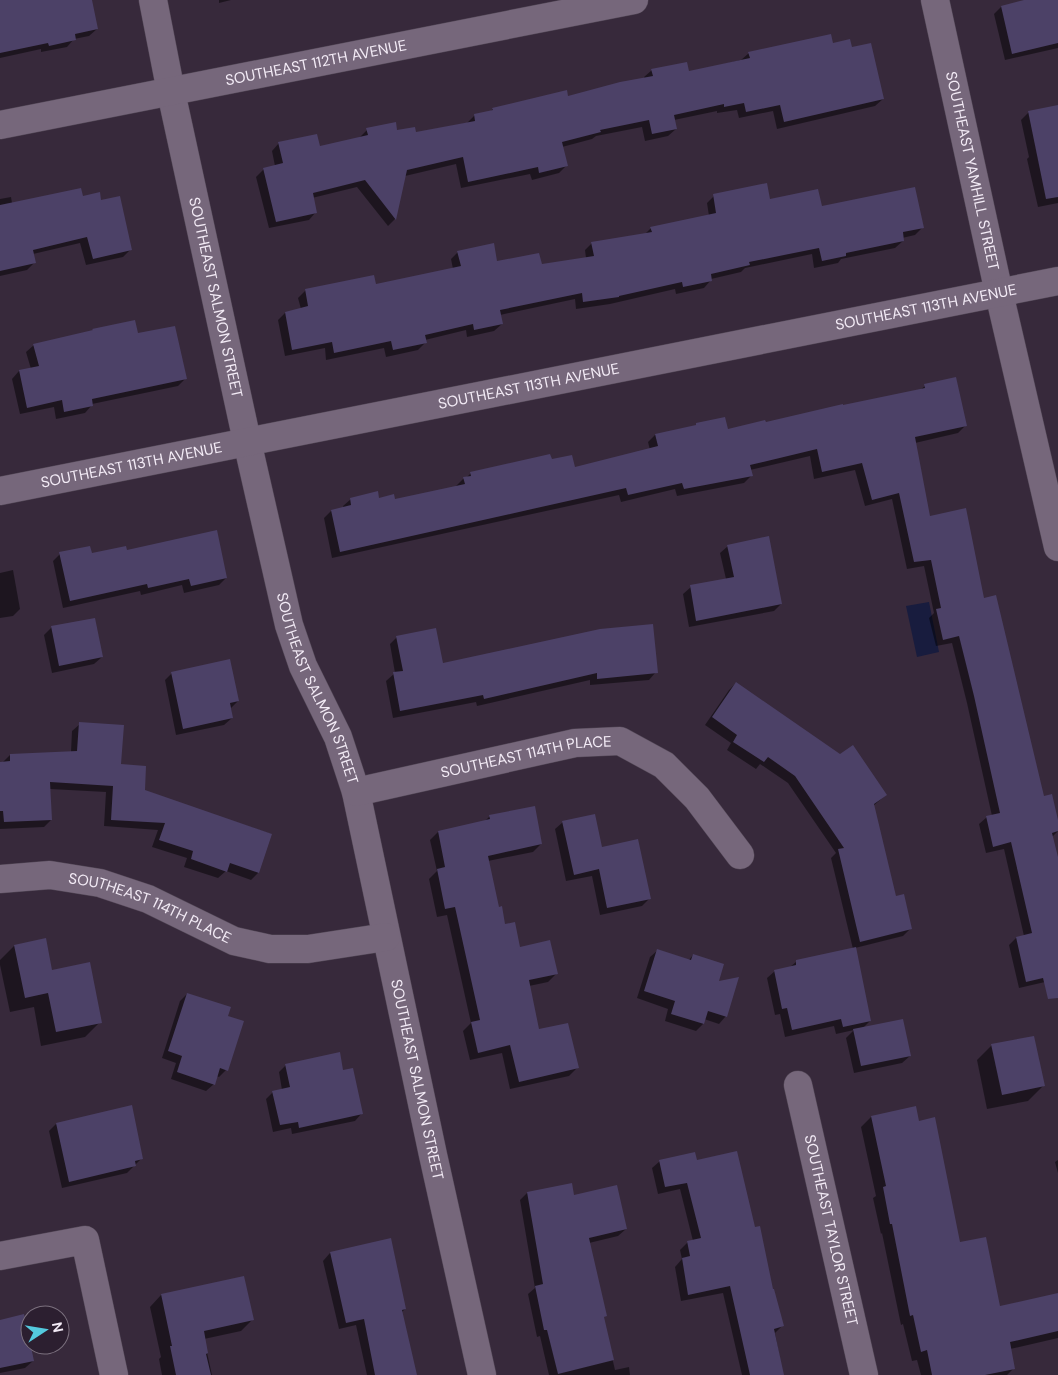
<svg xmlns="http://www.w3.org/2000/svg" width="1058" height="1375" font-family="'DM Sans',sans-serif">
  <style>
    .water { fill: #181c3e }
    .shadow { fill: #0007 }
    .building { fill: #4c4167 }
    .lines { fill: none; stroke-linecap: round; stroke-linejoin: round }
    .street-casing { stroke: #514655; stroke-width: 29 }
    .street { stroke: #76677b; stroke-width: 28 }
    .labels { text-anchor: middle; stroke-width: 4.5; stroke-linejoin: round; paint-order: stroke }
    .street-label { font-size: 15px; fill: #f3ebf6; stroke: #2c1f30 }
  </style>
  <rect width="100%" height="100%" fill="#37293b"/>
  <polygon class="water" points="929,602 939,652 917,657 906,606"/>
  <g class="shadow">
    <polygon points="0,0 91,0 97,29 89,36 74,39 67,47 41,52 41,49 0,58"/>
    <polygon points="219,0 231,0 219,3"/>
    <polygon points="1029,0 1058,0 1058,48 1005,60 994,14 1001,7"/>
    <polygon points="832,45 851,49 883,99 875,106 777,129 773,111 739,118 737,110 717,113 717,111 674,120 676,129 668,136 645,141 642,127 596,136 592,139 562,147 566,166 559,173 532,180 530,174 461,188 456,164 405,176 395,219 388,226 357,187 312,198 316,212 309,220 269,228 256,177 264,169 275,166 272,151 279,143 319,148 360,138 360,137 367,130 415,133 467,123 474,116 490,112 493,109 567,98 645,79 644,77 652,70 688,73 741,60 749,53"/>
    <polygon points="1029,112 1058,115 1058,203 1038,207 1027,159 1029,157 1021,120"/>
    <polygon points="714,196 769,201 821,208 923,227 915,235 902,238 903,241 895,248 841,259 838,263 814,268 812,254 745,268 741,272 711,279 711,280 704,288 676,294 675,289 610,304 576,309 575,299 500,315 502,324 494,331 467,337 466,330 425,340 426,342 418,350 386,357 384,348 326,360 325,348 285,356 278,320 285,313 301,309 298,298 306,290 375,286 453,269 451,259 458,252 496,263 541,266 586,258 585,250 592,243 645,234 651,228 709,216 707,203"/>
    <polygon points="11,197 12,203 82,198 100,201 131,249 123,257 86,265 80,243 33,254 34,263 27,270 0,276 0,199"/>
    <polygon points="137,335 185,379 178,386 92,404 92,405 85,413 56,419 54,407 20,414 12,379 19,371 31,369 26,352 34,345"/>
    <polygon points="925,386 965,426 958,433 915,443 929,518 983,599 1043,798 1058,826 1058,831 1052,837 1058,863 1058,979 1019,988 1009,945 1016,938 1024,936 1004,849 986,853 979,824 987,817 992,816 967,703 952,643 936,646 929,618 934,613 924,566 907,569 892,499 865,506 855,470 814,479 810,456 750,470 751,476 744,483 677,496 675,489 621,502 619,495 332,558 324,518 331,511 344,508 343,506 351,499 394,500 457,487 456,486 463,479 466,478 471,473 551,461 574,468 650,450 648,442 655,435 695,426 728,430 765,424 920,390"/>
    <polygon points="728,546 781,604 774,611 689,627 683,594 691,587 726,579 720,553"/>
    <polygon points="126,552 226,578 219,585 184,593 182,585 141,595 140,591 63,608 53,561 60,554 91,555"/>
    <polygon points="13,570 20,609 13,616 0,618 0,573"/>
    <polygon points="52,627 102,657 94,664 52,673 44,635"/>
    <polygon points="397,637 442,665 656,672 649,680 590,685 590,680 477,706 476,702 393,718 386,681 395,673 390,644"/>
    <polygon points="172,673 238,701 231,708 232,718 224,725 176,735 165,680"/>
    <polygon points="736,683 886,795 873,806 895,897 910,929 903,936 855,948 870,1021 862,1029 910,1056 902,1063 854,1073 846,1038 854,1030 836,1034 834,1026 785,1037 780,1014 775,1015 767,978 775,971 790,967 796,962 853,949 831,858 836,853 788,783 760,764 756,769 727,750 731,743 705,725 729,690"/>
    <polygon points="80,724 143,791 271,834 258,873 251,880 226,871 218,878 184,867 187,858 152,847 158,830 104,826 106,792 50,789 51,820 44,827 0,829 0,763 2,763 10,755 71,752 72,731"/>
    <polygon points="534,807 541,844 533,852 488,861 498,908 504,926 519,949 557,973 548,982 529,986 538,1031 577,1068 569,1076 510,1089 502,1053 470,1060 463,1031 471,1023 447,915 437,917 429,879 437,871 430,840 438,832 484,822 489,817"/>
    <polygon points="563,822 601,848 650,898 642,906 600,915 592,876 566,881 555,829"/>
    <polygon points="45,940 51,971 100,1022 85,1037 41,1046 34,1007 10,1012 0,965 0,960 14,946"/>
    <polygon points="658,950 689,960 693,955 717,983 726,1016 719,1024 704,1019 703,1024 696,1031 665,1021 668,1009 637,998 650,957"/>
    <polygon points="187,994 226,1016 226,1070 219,1077 216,1076 214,1084 206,1091 171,1079 176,1063 162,1058 180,1001"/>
    <polygon points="992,1045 1043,1086 1028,1101 987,1109 977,1060"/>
    <polygon points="286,1065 343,1071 362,1113 355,1121 292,1134 291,1128 273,1132 266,1099 273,1092 282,1090 279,1072"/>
    <polygon points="871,1117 918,1122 959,1243 999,1307 1058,1294 1058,1338 1010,1349 1014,1368 1007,1375 921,1375 917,1360 912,1361 903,1324 901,1325 882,1233 881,1234 873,1198 876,1196 861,1127"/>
    <polygon points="56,1124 142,1158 127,1173 62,1188 49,1131"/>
    <polygon points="1058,1160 1058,1173 1055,1162"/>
    <polygon points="660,1161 696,1161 754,1229 782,1326 775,1333 783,1375 742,1375 723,1293 681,1301 675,1267 682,1259 680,1250 688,1242 693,1241 680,1189 658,1194 652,1168"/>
    <polygon points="571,1184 573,1196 626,1229 618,1236 589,1243 605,1316 603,1318 615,1370 629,1367 630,1375 549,1375 540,1336 537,1337 528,1294 535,1288 520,1200 527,1193"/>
    <polygon points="390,1240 405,1309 401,1313 415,1375 367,1375 356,1325 339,1329 323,1261 330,1253"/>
    <polygon points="243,1278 252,1320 241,1331 204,1339 212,1375 162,1375 159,1359 161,1357 150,1307 161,1295"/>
    <polygon points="0,1321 33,1361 25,1368 0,1373"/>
  </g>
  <g class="building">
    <polygon points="0,0 92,0 98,29 75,34 76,40 49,46 48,43 0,53"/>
    <polygon points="1024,0 1058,0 1058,43 1012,54 1001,6"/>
    <polygon points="831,34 833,43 850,39 852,47 871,43 884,99 784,122 780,105 746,112 744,103 724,107 724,104 674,115 677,129 652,134 649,120 600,130 601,132 562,142 568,166 539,173 538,167 468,182 463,157 407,170 396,220 365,180 313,193 317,213 276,222 263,168 283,163 278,142 317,134 320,146 368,135 366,128 396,122 397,130 415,127 416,132 475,121 474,114 493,110 492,108 567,90 568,96 620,82 653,76 651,69 687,62 689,71 750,58 748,52"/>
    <polygon points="1058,105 1058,197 1046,199 1028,111"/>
    <polygon points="767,183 770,199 818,189 822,206 915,187 924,228 903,232 904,241 846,253 846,256 822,261 819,248 749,262 750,265 711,274 712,281 683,287 682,282 619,296 619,297 583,302 582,293 500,310 503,324 474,330 473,324 425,335 427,343 393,350 391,341 334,353 332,342 292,350 285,312 308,306 305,289 374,275 376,284 461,266 457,251 494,243 497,261 539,253 542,264 594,256 591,242 652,232 650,227 716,213 713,194"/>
    <polygon points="81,188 83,196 100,192 101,200 120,196 132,250 93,259 87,237 33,250 36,263 0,271 0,205"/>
    <polygon points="135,320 138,333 175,326 187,379 92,399 93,406 64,412 62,400 27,408 19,370 39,366 33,344 93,330 92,329"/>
    <polygon points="956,377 967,426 915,437 930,516 966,508 984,598 996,595 1044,796 1052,794 1058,820 1058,831 1052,833 1058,857 1058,998 1048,999 1043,978 1026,982 1016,937 1032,933 1011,842 993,847 986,816 1000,813 974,696 959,636 943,640 936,609 941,608 931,560 914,562 899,493 872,500 862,463 822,472 817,449 750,465 753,476 684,489 682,483 628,495 626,488 340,552 331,510 351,505 350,498 378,491 379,498 394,494 395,499 465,484 463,477 471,476 470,472 550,454 552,459 572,455 575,467 658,446 655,434 696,425 696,423 725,417 728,429 765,420 766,422 843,404 843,405 925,388 924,384"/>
    <polygon points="217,530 227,578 191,586 189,579 148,588 147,584 70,601 59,552 90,546 92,553 126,546 127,550"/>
    <polygon points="769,536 782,604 696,621 690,585 734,577 727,545"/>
    <polygon points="95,618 103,657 59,666 51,626"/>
    <polygon points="653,624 658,673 597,679 597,673 484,699 483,695 400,711 393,672 403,671 396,636 436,628 443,663 600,629"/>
    <polygon points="230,659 239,701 230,703 233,718 183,729 171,672"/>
    <polygon points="736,682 840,754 853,745 887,795 874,804 896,896 904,894 912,929 860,942 838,849 844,848 795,776 768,757 764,762 733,742 737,735 712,717"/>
    <polygon points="79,722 124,725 121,764 146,766 145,790 272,834 259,873 230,863 227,872 191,859 193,851 159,840 165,823 111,820 113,786 50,782 52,820 4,822 3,811 0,811 0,762 10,761 10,754 77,751"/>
    <polygon points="535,806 542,844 488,856 499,907 502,906 505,924 515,922 520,947 550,940 558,974 529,980 539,1029 568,1023 579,1068 519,1082 510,1045 478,1053 471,1022 480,1020 455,907 445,909 437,869 445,867 438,831 490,819 489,815"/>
    <polygon points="595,814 602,847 638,839 651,899 607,908 599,869 574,875 562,821"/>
    <polygon points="46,938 52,970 90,962 102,1023 56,1032 48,993 25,998 14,945"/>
    <polygon points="856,947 871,1021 843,1027 841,1019 792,1030 787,1008 782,1009 774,970 796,965 796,960"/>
    <polygon points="657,949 691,960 693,954 724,964 719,981 739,977 727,1017 708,1011 704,1024 671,1014 675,1001 644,991"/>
    <polygon points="187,993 231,1007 228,1016 244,1021 228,1071 220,1068 215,1085 177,1072 182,1056 168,1051"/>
    <polygon points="903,1019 911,1056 861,1066 853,1029"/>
    <polygon points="1034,1036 1045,1086 1002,1095 991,1044"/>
    <polygon points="340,1052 343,1070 353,1068 363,1114 299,1128 298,1122 280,1125 272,1091 290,1087 285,1064"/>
    <polygon points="132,1105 143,1159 135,1161 136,1166 69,1182 56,1123"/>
    <polygon points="916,1106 919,1121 935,1117 960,1242 986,1237 1000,1306 1058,1293 1058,1331 1010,1342 1015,1369 985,1375 932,1375 927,1350 921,1352 913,1315 910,1316 892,1224 890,1224 883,1187 886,1186 871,1116"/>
    <polygon points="737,1151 755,1227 760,1226 773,1289 774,1289 784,1326 774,1329 784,1375 750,1375 730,1286 688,1295 682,1258 690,1256 687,1241 701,1238 687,1183 665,1187 659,1160 695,1152 697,1160"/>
    <polygon points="572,1183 574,1195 617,1185 627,1229 589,1238 607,1316 604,1317 614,1360 558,1374 547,1330 544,1330 535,1286 543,1284 527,1192"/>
    <polygon points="391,1238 406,1309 402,1310 417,1375 375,1375 364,1319 346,1323 330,1252"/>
    <polygon points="244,1276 254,1320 204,1331 208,1353 206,1354 211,1375 176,1375 170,1346 172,1346 161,1294"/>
    <polygon points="24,1314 34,1361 0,1368 0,1320"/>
  </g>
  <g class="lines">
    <g class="street-casing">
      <g id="street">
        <path id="s1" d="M153,0L171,92L247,441L289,625L303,666L338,737L356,792L433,1155L482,1375"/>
        <path id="s2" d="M935,0L999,293L1058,547"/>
        <path id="s3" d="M0,125L634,0"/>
        <path id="s4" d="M0,491L1058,281"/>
        <path id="s5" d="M356,792L575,743L620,741L664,765L697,798L740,855"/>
        <path id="s6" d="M0,879L50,875L100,883L148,899L234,941L270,949H308L386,937"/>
        <path id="s7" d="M798,1085L864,1375"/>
        <polyline points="0,1256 85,1240 114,1375"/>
      </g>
    </g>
    <use href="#street" class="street"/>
  </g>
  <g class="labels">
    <g class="street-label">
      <text dy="5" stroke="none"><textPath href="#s3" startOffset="322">SOUTHEAST 112TH AVENUE</textPath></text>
      <text dy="5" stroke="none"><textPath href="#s2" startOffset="175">SOUTHEAST YAMHILL STREET</textPath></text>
      <text dy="5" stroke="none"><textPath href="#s1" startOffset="304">SOUTHEAST SALMON STREET</textPath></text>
      <text dy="5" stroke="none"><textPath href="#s4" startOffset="944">SOUTHEAST 113TH AVENUE</textPath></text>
      <text dy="5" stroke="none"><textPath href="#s4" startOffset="539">SOUTHEAST 113TH AVENUE</textPath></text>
      <text dy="5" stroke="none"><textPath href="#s4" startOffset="134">SOUTHEAST 113TH AVENUE</textPath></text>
      <text dy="5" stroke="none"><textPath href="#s1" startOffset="709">SOUTHEAST SALMON STREET</textPath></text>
      <text dy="5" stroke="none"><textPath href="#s5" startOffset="174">SOUTHEAST 114TH PLACE</textPath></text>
      <text dy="5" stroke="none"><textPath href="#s6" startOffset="156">SOUTHEAST 114TH PLACE</textPath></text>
      <text dy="5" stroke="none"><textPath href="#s1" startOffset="1114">SOUTHEAST SALMON STREET</textPath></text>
      <text dy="5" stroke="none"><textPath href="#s7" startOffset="149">SOUTHEAST TAYLOR STREET</textPath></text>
    </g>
  </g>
  <g transform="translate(45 1330) rotate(78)"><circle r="24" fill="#2c1f30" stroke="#7c717f"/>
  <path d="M0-4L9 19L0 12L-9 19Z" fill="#54cade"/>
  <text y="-8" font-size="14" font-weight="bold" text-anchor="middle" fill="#f3ebf6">N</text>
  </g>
</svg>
